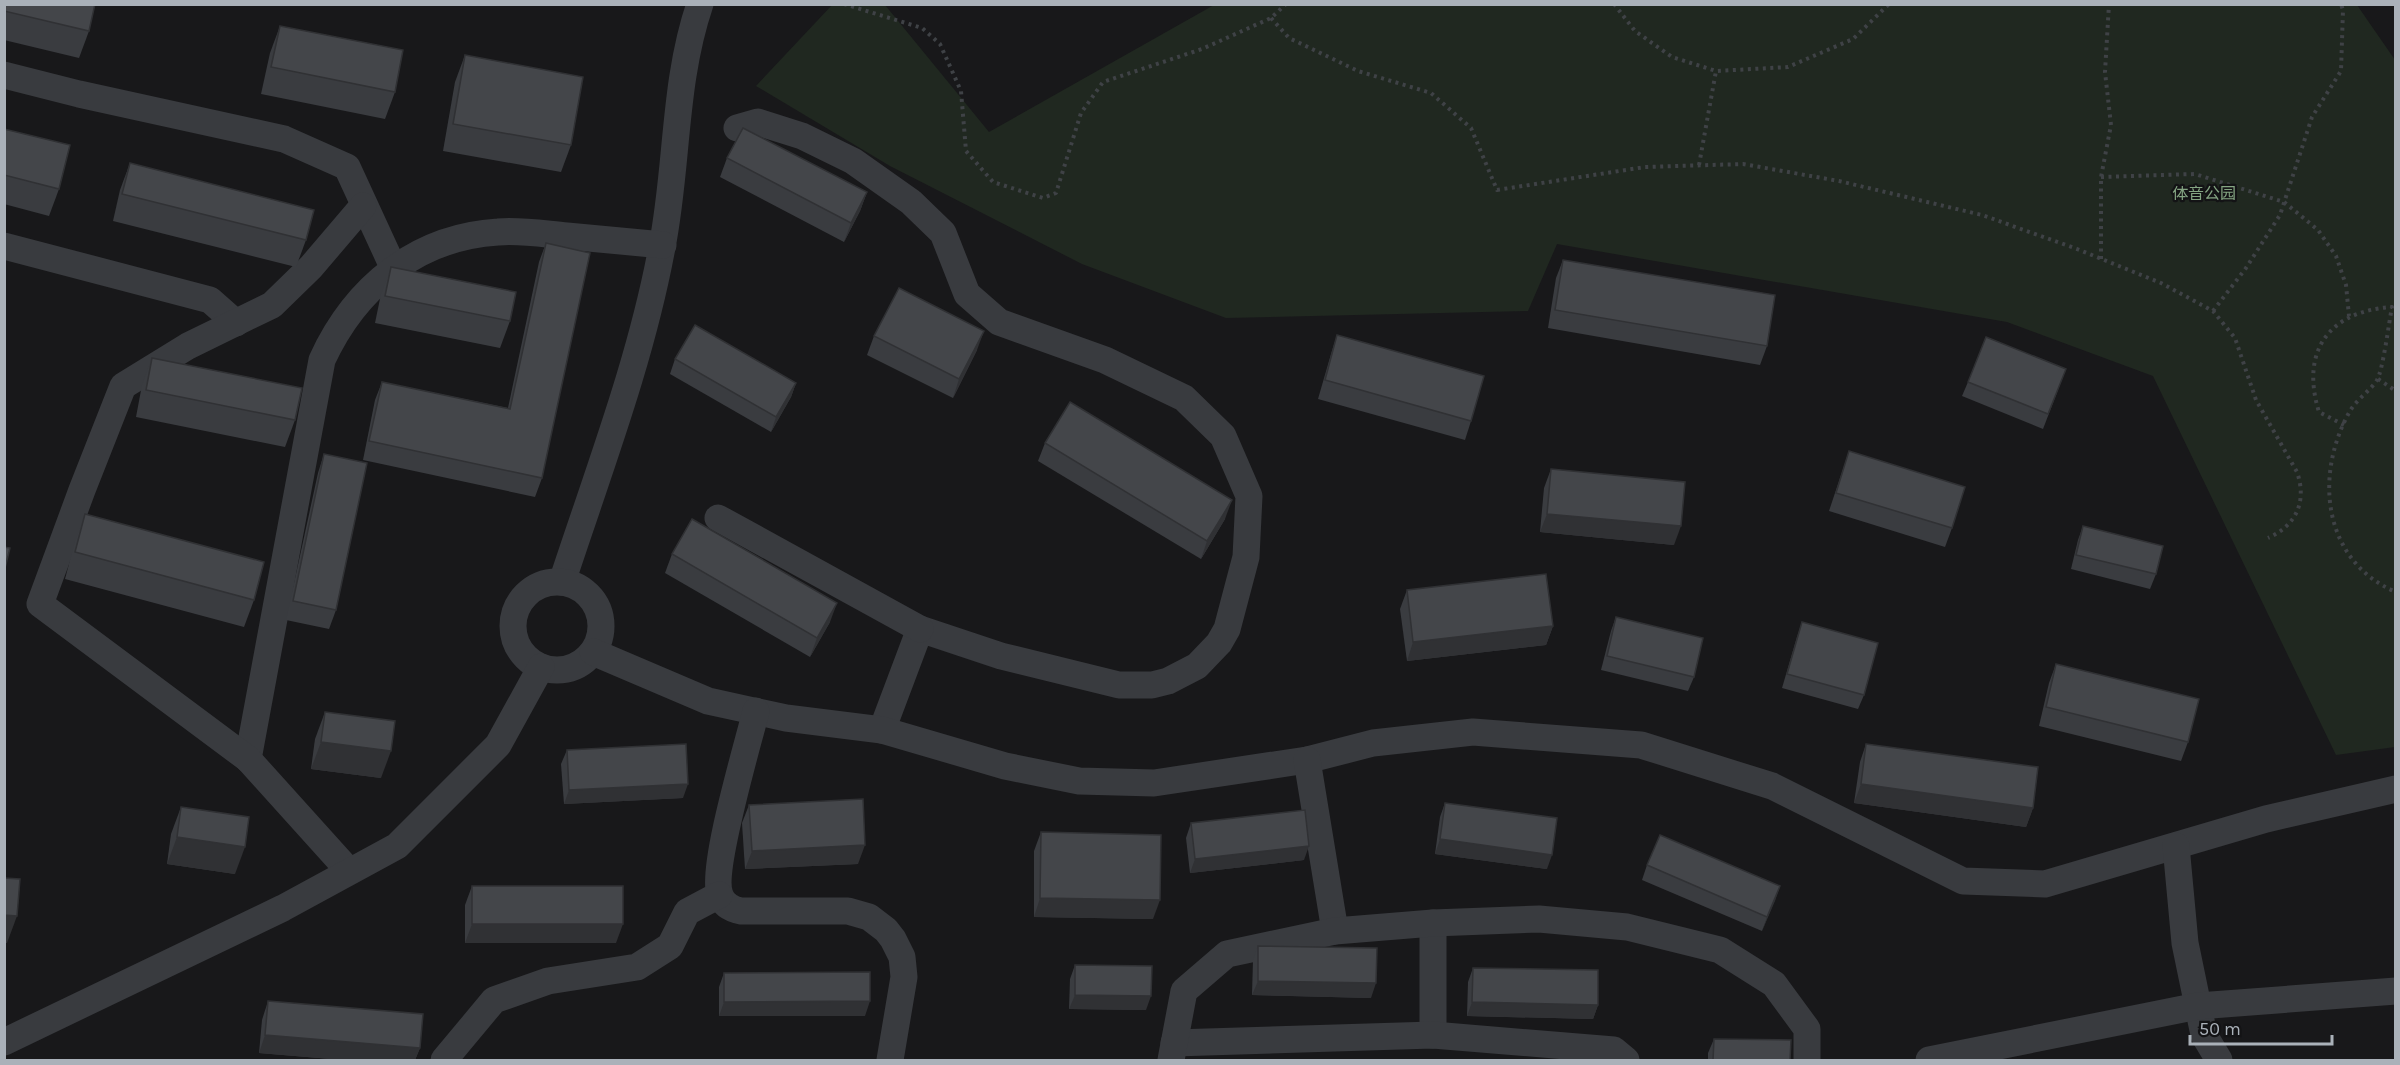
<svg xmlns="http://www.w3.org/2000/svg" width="2400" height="1065" font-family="Karla,'Noto Sans SC',sans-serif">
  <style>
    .green { fill: #202820 }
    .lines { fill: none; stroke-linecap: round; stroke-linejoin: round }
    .path { stroke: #3f4246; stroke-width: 4; stroke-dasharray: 3 4.5; stroke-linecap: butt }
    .minor { stroke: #393b3f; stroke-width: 27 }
    .wall { fill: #3a3c40 }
    .shaded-wall { fill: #303134 }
    .building { fill: #44464a; stroke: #303134; stroke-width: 1.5 }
    .labels { text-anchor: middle; stroke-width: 4.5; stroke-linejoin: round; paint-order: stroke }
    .park-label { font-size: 16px; fill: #84a482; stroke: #131315 }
  </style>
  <rect width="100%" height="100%" fill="#18181a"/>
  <polygon class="green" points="833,4 885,5 989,132 1214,5 2357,5 2395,60 2395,747 2336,755 2153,376 2007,322 1557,244 1528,311 1226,318 1082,264 890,166 756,86"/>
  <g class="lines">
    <g class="path">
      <polyline points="844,4 922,28 940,44 961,91 966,151 993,182 1043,198 1056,193 1081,113 1103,82 1202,49 1271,18 1286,4"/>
      <polyline points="1614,4 1635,31 1672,57 1716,71 1788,67 1853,39 1889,4"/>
      <path d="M1271,18L1289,38L1358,71L1431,93L1471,128L1497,190L1645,167L1743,164L1839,181L1982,215L2077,249L2161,283L2213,311L2235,338L2256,400L2297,472C2307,501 2297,525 2268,538"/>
      <polyline points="1699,165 1716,71"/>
      <polyline points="2101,177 2195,174 2284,202 2318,230 2336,256 2346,285 2349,316"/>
      <polyline points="2101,259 2101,177 2111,125 2105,72 2109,4"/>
      <polyline points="2213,311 2246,268 2280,215 2312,117 2341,71 2343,10 2341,4"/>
      <polyline points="2378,379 2396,391"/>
      <path d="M2344,425L2319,412C2300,351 2329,311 2392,307C2389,322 2383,370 2377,380C2370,391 2357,399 2350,411C2314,474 2322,561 2396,592"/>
    </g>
    <g class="minor">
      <polyline points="4,75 79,94 284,139 347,167 394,269"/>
      <polyline points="737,128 758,122 802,136 853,161 911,202 943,233 967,294 999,322 1105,360 1184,398 1223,436 1249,496 1246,557 1227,629 1219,643 1197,666 1168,681 1152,685 1119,685 1001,656 920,629 882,730"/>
      <polyline points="4,246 210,300 236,323"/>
      <polyline points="718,518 920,629"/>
      <path d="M562,582C598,472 641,361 662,247C678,166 673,83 700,4"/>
      <circle cx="557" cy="626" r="44"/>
      <polyline points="593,652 708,701 786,718 882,730 1005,766 1079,781 1154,783 1307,760 1373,743 1473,732 1641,745 1772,786 1963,881 2045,884 2266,819 2396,789"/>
      <path d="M756,711C748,744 710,870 720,895C723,904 731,909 741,911H848L869,917L886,930L893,939L902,957L904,977L890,1060"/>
      <path d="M248,759L322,360C355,288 416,237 498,232C521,230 544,234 567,236C599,239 631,242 663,245"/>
      <polyline points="1307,760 1335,931"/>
      <polyline points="2176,846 2185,943 2204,1035 2219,1060"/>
      <polyline points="349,871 248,759 40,604 82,490 123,386 188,346 272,305 311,267 363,206"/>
      <polyline points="1433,923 1433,1035"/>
      <polyline points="4,1042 283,908 397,846 498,745 541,667"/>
      <polyline points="1174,1043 1433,1035 1614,1050 1626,1060"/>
      <polyline points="444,1060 494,1000 548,981 637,967 670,946 687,912 719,895"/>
      <polyline points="1171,1060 1184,991 1227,954 1335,931 1433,923 1539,919 1627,927 1720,950 1774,984 1807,1029 1807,1060"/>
      <polyline points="1929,1060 2198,1006 2396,991"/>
    </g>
  </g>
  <g class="wall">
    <polygon points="4,4 89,31 79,58 4,40"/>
    <polygon points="280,26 395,92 385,119 261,94 270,53"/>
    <polygon points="465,55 571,145 561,172 443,151 455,82"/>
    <polygon points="4,129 59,189 49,216 4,204"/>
    <polygon points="727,158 867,192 860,211 844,242 720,177"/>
    <polygon points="130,163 306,240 296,267 113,221 120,190"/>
    <polygon points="546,243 542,478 535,497 363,460 375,400 382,382 508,408 539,262"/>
    <polygon points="1563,260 1767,346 1760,365 1548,328 1556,278"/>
    <polygon points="391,267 510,321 500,348 375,323 381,294"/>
    <polygon points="1337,335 1471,421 1465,440 1318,399 1331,354"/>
    <polygon points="874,336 977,350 953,398 867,355"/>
    <polygon points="152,358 295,420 285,447 136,417 142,385"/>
    <polygon points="675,359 796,383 791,397 771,432 670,374"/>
    <polygon points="2066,369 2043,429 1962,396 1968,382"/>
    <polygon points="1045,443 1225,519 1201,559 1038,461"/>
    <polygon points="1849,451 1952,528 1945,547 1829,511"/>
    <polygon points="324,454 336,610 329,629 286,620 318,473"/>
    <polygon points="1551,469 1674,545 1540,532 1544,488"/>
    <polygon points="85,514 254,600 244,627 65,579 75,541"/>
    <polygon points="2083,526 2156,574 2150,589 2071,569 2078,540"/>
    <polygon points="672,554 830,622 810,657 665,573"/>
    <polygon points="1407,590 1553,626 1546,645 1407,661 1400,609"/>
    <polygon points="1616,617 1694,677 1688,691 1601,670 1611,631"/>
    <polygon points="1802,622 1864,695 1858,709 1782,688 1797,637"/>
    <polygon points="2056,664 2188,742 2181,761 2039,726 2049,683"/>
    <polygon points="325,712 381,778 311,769 315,739"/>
    <polygon points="1866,744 2033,808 2026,827 1854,803 1860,762"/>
    <polygon points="567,750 683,798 564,804 561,764"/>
    <polygon points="1445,803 1547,869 1435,854 1440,817"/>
    <polygon points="749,805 858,864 745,869 742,823"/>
    <polygon points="181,807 235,874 167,864 171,834"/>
    <polygon points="1191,823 1304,860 1190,873 1186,838"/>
    <polygon points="1041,832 1153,919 1034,917 1034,851"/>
    <polygon points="1647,865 1780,886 1762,931 1642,880"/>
    <polygon points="472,886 616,943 465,943 465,905"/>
    <polygon points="1258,946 1371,998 1252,995 1253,960"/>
    <polygon points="1075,965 1146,1010 1069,1009 1070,979"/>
    <polygon points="1473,968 1598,1005 1593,1019 1467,1016 1468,982"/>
    <polygon points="724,973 865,1016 719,1016 719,987"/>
    <polygon points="268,1001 420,1048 415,1060 343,1060 259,1053 262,1020"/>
    <polygon points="1714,1039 1790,1060 1708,1060 1708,1053"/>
  </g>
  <g class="shaded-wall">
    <polygon points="867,192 860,211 844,242 851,223"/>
    <polygon points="984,331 977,350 953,398 959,379"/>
    <polygon points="796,383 791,397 771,432 776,417"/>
    <polygon points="1232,500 1225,519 1201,559 1207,541"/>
    <polygon points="1547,514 1681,526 1674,545 1540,532"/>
    <polygon points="837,603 830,622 810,657 817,638"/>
    <polygon points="1553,626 1546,645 1407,661 1413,642"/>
    <polygon points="321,742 391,751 381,778 311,769"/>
    <polygon points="688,784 683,798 564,804 569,790"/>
    <polygon points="1861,784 2033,808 2026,827 1854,803"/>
    <polygon points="177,837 245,847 235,874 167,864"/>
    <polygon points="1440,839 1552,855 1547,869 1435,854"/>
    <polygon points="865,845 858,864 745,869 752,851"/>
    <polygon points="1309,846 1304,860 1190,873 1195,859"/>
    <polygon points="1780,886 1775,901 1762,931 1767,917"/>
    <polygon points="1040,898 1160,900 1153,919 1034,917"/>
    <polygon points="4,915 17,916 7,943 4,943"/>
    <polygon points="472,924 623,924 616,943 465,943"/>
    <polygon points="1258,981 1376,983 1371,998 1252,995"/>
    <polygon points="1075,995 1151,996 1146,1010 1069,1009"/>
    <polygon points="870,1001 865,1016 719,1016 724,1002"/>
    <polygon points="1472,1002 1598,1005 1593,1019 1467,1016"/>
    <polygon points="265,1035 420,1048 415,1060 343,1060 259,1053"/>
  </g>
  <g class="building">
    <polygon points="4,4 95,4 89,31 4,11"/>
    <polygon points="280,26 403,50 395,92 271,67"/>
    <polygon points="465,55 583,77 571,145 453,124"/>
    <polygon points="743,128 867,192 851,223 727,158"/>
    <polygon points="4,129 70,145 59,189 4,175"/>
    <polygon points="130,163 314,210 306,240 122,194"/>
    <polygon points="546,243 590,253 542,478 369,441 382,382 510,409"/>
    <polygon points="1563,260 1775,295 1767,346 1555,310"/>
    <polygon points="391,267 516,292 510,321 385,296"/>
    <polygon points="899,288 984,331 959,379 874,336"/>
    <polygon points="695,325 796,383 776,417 675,359"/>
    <polygon points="1337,335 1484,376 1471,421 1325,380"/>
    <polygon points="1986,337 2066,369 2048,414 1968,382"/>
    <polygon points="152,358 302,388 295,420 146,390"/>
    <polygon points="1070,402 1232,500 1207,541 1045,443"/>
    <polygon points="1849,451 1965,487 1952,528 1836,493"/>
    <polygon points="324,454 367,463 336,610 293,601"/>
    <polygon points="1551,469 1685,482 1681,526 1547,514"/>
    <polygon points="85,514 264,562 254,600 75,552"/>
    <polygon points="692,519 837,603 817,638 672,554"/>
    <polygon points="2083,526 2163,546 2156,574 2076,555"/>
    <polygon points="4,547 10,548 4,572"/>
    <polygon points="1546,574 1553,626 1413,642 1407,590"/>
    <polygon points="1616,617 1703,638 1694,677 1607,656"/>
    <polygon points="1802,622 1878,643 1864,695 1787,674"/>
    <polygon points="2056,664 2199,699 2188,742 2046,707"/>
    <polygon points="325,712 395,721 391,751 321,742"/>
    <polygon points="686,744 688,784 569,790 567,750"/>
    <polygon points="1866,744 2038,767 2033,808 1861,784"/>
    <polygon points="863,799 865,845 752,851 749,805"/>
    <polygon points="1445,803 1557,818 1552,855 1440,839"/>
    <polygon points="181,807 249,817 245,847 177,837"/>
    <polygon points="1305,810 1309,846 1195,859 1191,823"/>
    <polygon points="1041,832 1161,835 1160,900 1040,898"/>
    <polygon points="1660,835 1780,886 1767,917 1647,865"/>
    <polygon points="4,878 20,879 17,916 4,915"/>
    <rect x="472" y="886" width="151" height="38"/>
    <polygon points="1258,946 1377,948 1376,983 1258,981"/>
    <polygon points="1075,965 1152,966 1151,996 1075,995"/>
    <polygon points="1473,968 1598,970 1598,1005 1472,1002"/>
    <polygon points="870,972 870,1001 724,1002 724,973"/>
    <polygon points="268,1001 423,1014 420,1048 265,1035"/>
    <polygon points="1714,1039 1791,1040 1790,1060 1713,1060"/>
  </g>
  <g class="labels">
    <g class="park-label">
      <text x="2204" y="199">体音公园</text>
    </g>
  </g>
  <rect width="2400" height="1065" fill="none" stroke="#aab1b9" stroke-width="12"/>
  <path d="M2190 1035v9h142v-9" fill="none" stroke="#aab1b9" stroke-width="3"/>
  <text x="2199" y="1035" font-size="18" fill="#aab1b9" stroke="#131315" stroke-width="4.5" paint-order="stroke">50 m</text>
</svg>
